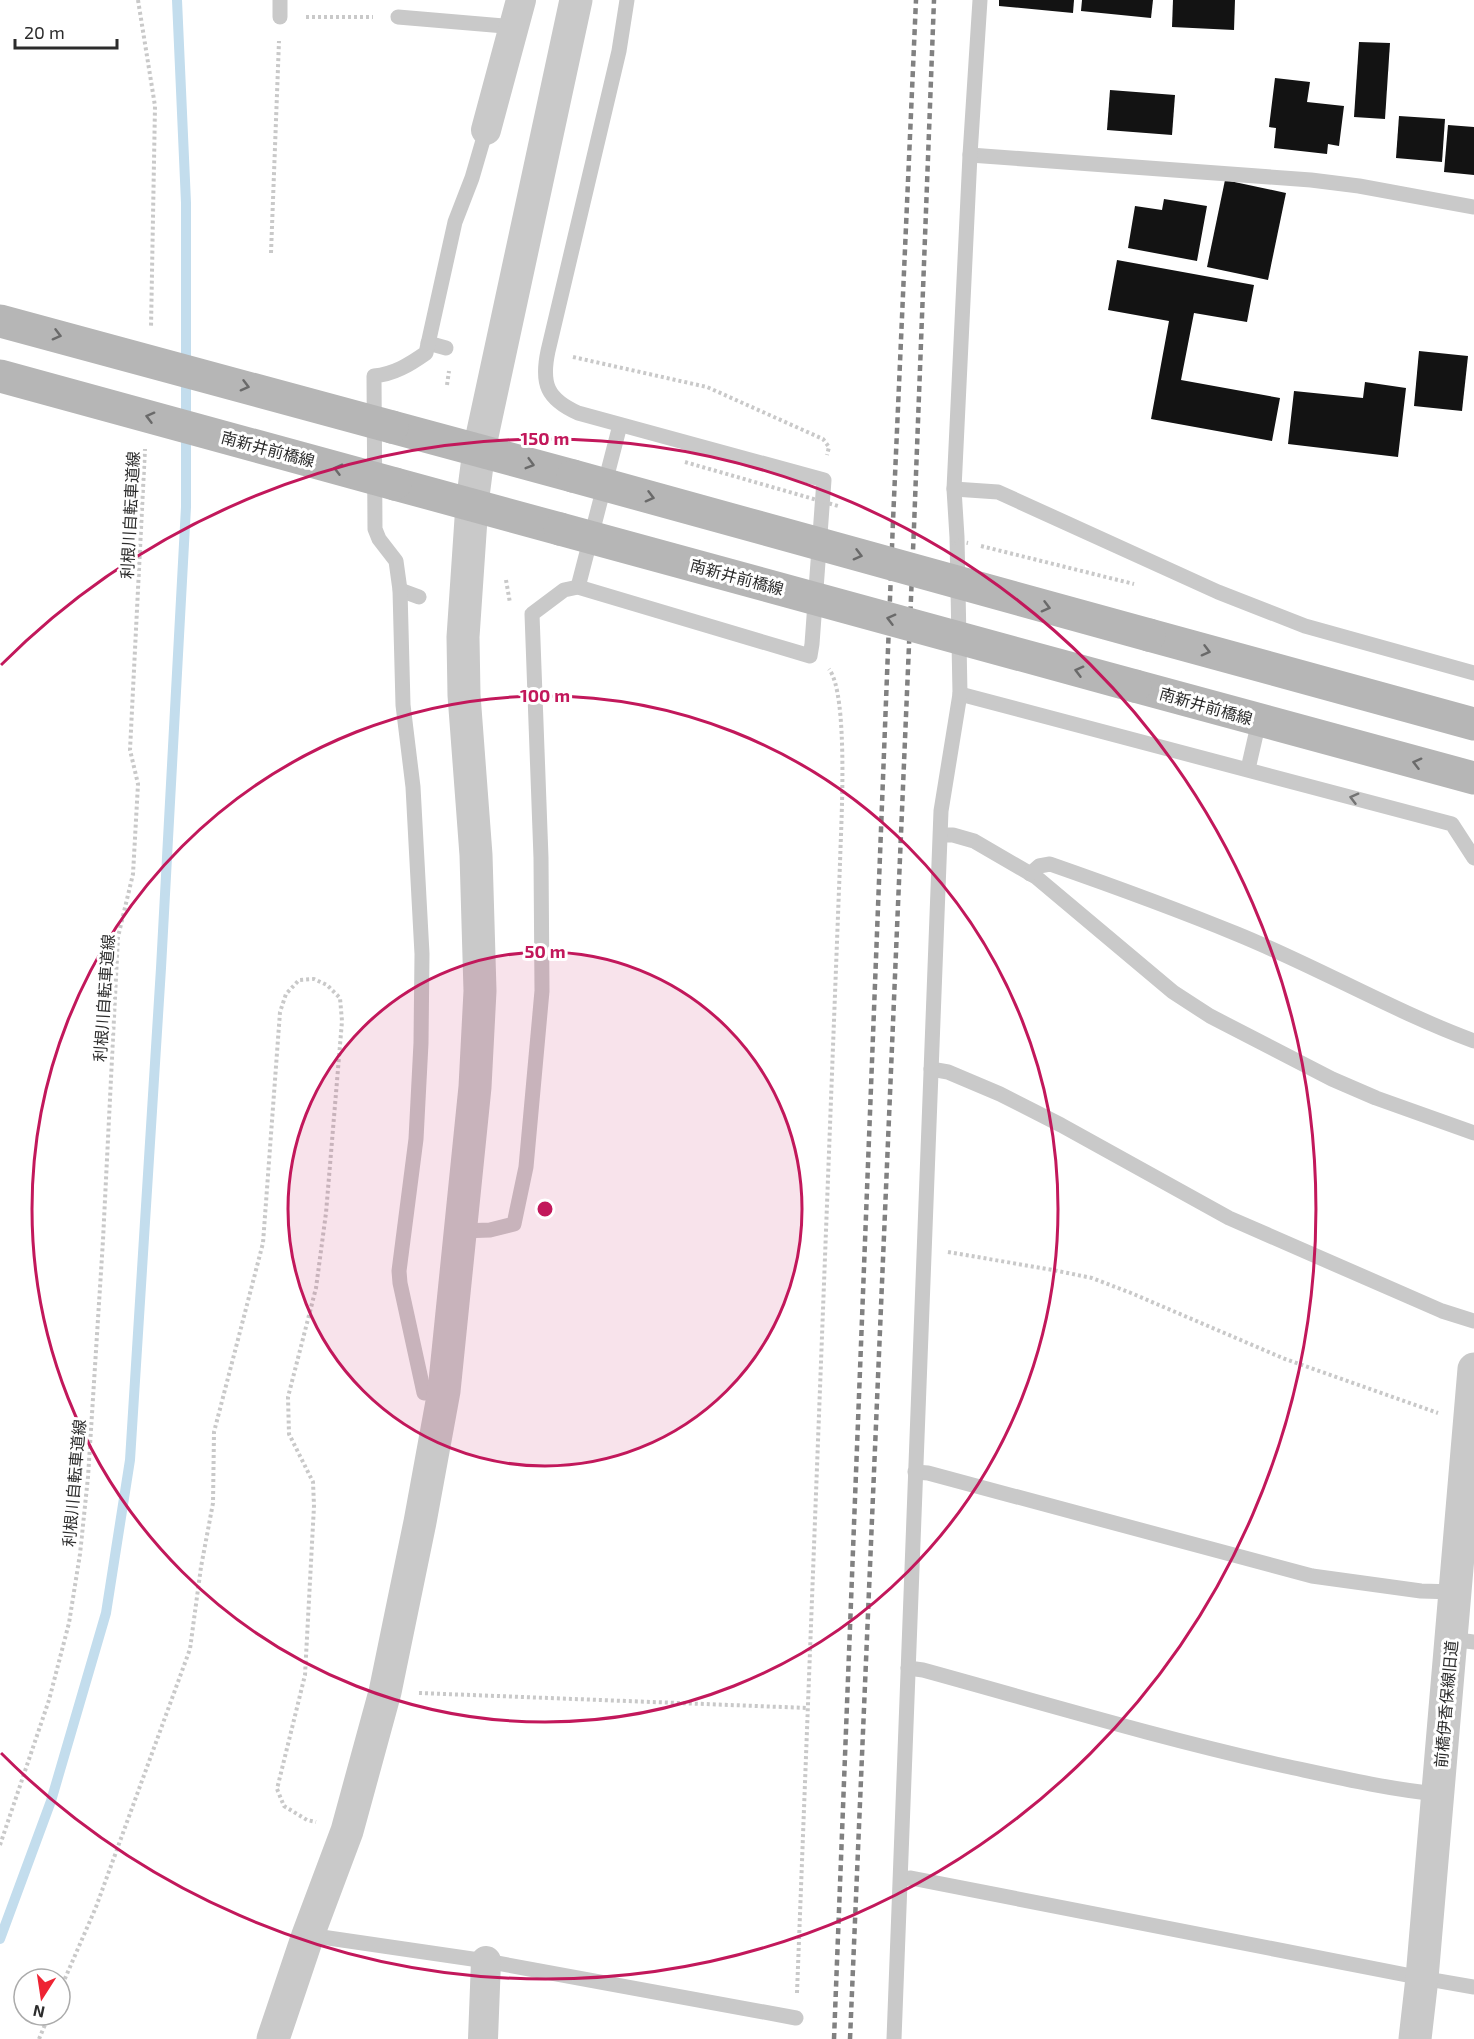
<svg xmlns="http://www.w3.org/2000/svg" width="1474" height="2039" font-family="'Exo 2','Noto Sans JP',sans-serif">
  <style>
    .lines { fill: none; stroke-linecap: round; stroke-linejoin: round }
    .stream { stroke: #c3dded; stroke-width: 10 }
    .building { fill: #131313 }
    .path { stroke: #c9c9c9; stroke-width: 4; stroke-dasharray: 3 3; stroke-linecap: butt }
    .service { stroke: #c9c9c9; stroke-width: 15 }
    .minor { stroke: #c9c9c9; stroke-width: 30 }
    .tertiary { stroke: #c9c9c9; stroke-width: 33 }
    .secondary { stroke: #b6b6b6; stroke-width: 33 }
    .rail { stroke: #818181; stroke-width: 4.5; stroke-dasharray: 6 4.5; stroke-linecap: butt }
    .path-bridge { stroke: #c9c9c9; stroke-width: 4; stroke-dasharray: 3 3; stroke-linecap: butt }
    .secondary-bridge { stroke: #b6b6b6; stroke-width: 33 }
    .oneway { stroke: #6a6a6a }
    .oneway2 { stroke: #737373 }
    .ring { fill: none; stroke: #c2185b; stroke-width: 3 }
    .labels { text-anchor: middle; stroke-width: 6; stroke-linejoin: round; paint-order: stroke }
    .street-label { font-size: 16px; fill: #2c2c2c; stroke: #fff }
    .centre { fill: #c2185b; stroke: #fff; stroke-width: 3 }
    .ring-label { font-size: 18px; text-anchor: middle; font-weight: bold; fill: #c2185b; stroke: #fff; stroke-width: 6; stroke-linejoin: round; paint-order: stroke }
  </style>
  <rect width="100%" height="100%" fill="#fff"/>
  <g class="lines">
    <polyline class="stream" points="0,1939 51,1801 106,1613 130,1460 161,968 186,507 186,203 177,0"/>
  </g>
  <g class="building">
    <polygon points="999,0 1074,0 1073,13 999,6"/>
    <polygon points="1082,0 1153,0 1151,18 1081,11"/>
    <polygon points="1173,0 1235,0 1234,30 1172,27"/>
    <polygon points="1359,42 1390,43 1385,119 1354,117"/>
    <polygon points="1275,78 1310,82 1307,102 1344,106 1339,146 1328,144 1327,154 1274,148 1276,128 1269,127"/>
    <polygon points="1110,90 1175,95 1172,135 1107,130"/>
    <polygon points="1399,116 1445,119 1442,162 1396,158"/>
    <polygon points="1448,125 1474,127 1474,175 1444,172"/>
    <polygon points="1225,180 1286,193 1268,280 1207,267"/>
    <polygon points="1164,199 1207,206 1197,261 1128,248 1135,206 1162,210"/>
    <polygon points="1117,260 1254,285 1247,322 1194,313 1181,380 1280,398 1272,441 1151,419 1169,321 1108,310"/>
    <polygon points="1419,351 1468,356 1462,411 1414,406"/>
    <polygon points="1365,382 1406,388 1398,457 1288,444 1294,391 1363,398"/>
  </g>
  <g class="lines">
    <g class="path">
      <polyline points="138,0 155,106 151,328"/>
      <polyline points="306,17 373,17"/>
      <polyline points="271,253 279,41"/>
      <polyline points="573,357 707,387 823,439 829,447 827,455"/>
      <polyline points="447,385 449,371"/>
      <polyline points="981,546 1134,584"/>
      <polyline points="506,580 510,603"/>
      <polyline points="948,1252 1053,1270 1092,1278 1131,1293 1285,1359 1438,1413"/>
      <polyline points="419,1693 808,1708"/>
      <polyline points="0,1845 49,1700 69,1623 80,1554 88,1477 103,1240 118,937 133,874 138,784 130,750 145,449"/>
      <polyline points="60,1990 96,1907 190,1649 201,1567 213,1503 214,1432 263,1243 280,1012 286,994 299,980 314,979 327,985 340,998 342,1021 326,1213 316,1288 288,1397 289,1434 313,1482 314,1506 305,1675 277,1789 284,1806 307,1820 316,1822"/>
      <path d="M797,1993L840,863C841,825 849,695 829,669"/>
      <polyline points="39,2039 49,2015"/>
    </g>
    <g class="service">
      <polyline points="280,0 280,17"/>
      <polyline points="398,17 515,27"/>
      <polyline points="970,155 1311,180 1359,186 1474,207"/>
      <polyline points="428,343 446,348"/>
      <polyline points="954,489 998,492 1218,592 1305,626 1474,673"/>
      <polyline points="578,587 620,425"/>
      <polyline points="400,590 419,597"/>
      <polyline points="960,694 1452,824 1474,858"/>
      <polyline points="1248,769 1259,721"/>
      <polyline points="941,835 953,835 974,841 1036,877 1173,992 1210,1016 1332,1079 1376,1098 1474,1133"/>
      <path d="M1030,874L1039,866L1050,864C1113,886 1176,909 1237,934C1318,967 1393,1011 1474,1041"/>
      <polyline points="931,1069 948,1072 1000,1094 1061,1125 1229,1218 1442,1311 1474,1321"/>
      <path d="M461,1231L490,1230L514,1224L526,1167L542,991L541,858L532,614L564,590L578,587L810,656L812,644L824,480L578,413C547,399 541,384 548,351L619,51L627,0"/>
      <path d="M444,1391L424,1393L400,1283L399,1271L416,1139L421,1043L422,954L413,787L403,705L400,590L396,561L379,539L375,529L374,376C394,374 409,365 426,353L455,222L472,178L486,130"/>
      <polyline points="915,1472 928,1473 1312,1576 1421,1591 1455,1592"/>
      <polyline points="1451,1639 1474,1642"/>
      <path d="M908,1668L923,1670C1043,1703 1163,1739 1285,1766C1336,1777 1387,1789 1438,1794"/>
      <polyline points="901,1879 911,1878 1422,1978 1474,1987"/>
      <polyline points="308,1935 486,1961 796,2018"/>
      <polyline points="894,2039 941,811 960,694 957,537 954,489 970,155 980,0"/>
    </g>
    <g class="minor">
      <polyline points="486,130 521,0"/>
      <polyline points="483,2039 486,1961"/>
    </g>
    <g class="tertiary">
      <polyline points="273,2039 308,1935 347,1831 385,1692 420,1522 444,1391 475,1087 480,991 476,855 464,695 463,637 472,504 479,450 576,0"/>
      <polyline points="1415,2039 1422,1978 1474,1369"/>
    </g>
    <g class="secondary">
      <polyline points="392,427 573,476"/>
      <polyline points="395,484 560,529"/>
      <polyline points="1149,635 1474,724"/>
      <polyline points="1135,686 1474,778"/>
    </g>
    <g class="rail">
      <polyline points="834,2039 893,521 916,0"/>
      <polyline points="850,2039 914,527 934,0"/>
    </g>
    <g class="path-bridge">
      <polyline points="685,462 838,506"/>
      <polyline points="953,545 954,540 968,543"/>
    </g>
    <g class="secondary-bridge">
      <polyline points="0,321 392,427"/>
      <polyline points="0,376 395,484"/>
      <polyline points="573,476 1149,635"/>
      <polyline points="560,529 1135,686"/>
    </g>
  </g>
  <defs><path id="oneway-chevron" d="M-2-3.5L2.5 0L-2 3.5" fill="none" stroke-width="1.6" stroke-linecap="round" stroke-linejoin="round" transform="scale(1.5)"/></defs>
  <g class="oneway">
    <use href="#oneway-chevron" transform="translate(57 335) rotate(15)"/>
    <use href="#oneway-chevron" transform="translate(245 386) rotate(15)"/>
    <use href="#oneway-chevron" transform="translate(150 417) rotate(-165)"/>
    <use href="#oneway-chevron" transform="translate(530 464) rotate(16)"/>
    <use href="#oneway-chevron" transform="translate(338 469) rotate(-165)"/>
    <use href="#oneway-chevron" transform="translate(650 497) rotate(15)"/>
    <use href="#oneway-chevron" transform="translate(858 555) rotate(15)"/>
    <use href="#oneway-chevron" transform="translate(1046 607) rotate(15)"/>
    <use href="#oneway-chevron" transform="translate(891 619) rotate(-165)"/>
    <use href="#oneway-chevron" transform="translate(1206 651) rotate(15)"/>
    <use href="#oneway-chevron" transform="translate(1079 671) rotate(-165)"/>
    <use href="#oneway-chevron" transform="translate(1417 763) rotate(-165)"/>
  </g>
  <use class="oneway2" href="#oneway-chevron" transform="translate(1354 798) rotate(-165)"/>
  <circle cx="545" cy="1209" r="257" fill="#c2185b" fill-opacity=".12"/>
  <g class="ring">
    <circle cx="545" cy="1209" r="257"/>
    <circle cx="545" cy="1209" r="513"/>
    <path d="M1 665A770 770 0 1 1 1 1753"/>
  </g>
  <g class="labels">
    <g class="street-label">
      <text transform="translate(268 449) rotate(15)" y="6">南新井前橋線</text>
      <text transform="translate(130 515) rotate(-87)" y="6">利根川自転車道線</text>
      <text transform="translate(737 577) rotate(15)" y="6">南新井前橋線</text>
      <text transform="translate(1206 706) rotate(16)" y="6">南新井前橋線</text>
      <text transform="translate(104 998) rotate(-86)" y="6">利根川自転車道線</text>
      <text transform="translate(74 1483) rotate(-85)" y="6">利根川自転車道線</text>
      <text transform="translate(1446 1704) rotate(-85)" y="6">前橋伊香保線旧道</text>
    </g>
  </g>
  <circle cx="545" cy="1209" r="9" class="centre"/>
  <g class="ring-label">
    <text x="545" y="445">150 m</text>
    <text x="545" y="702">100 m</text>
    <text x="545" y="958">50 m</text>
  </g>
  <g transform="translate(42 1997) rotate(192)"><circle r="28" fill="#ffffff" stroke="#ababab" stroke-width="1.5"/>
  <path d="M0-4.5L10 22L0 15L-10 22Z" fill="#ee2333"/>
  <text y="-9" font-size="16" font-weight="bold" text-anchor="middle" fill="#2c2c2c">N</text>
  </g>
  <path d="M15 39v9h102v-9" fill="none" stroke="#2c2c2c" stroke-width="3"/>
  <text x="24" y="39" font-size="18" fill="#2c2c2c" stroke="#ffffff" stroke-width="4.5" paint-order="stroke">20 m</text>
</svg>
